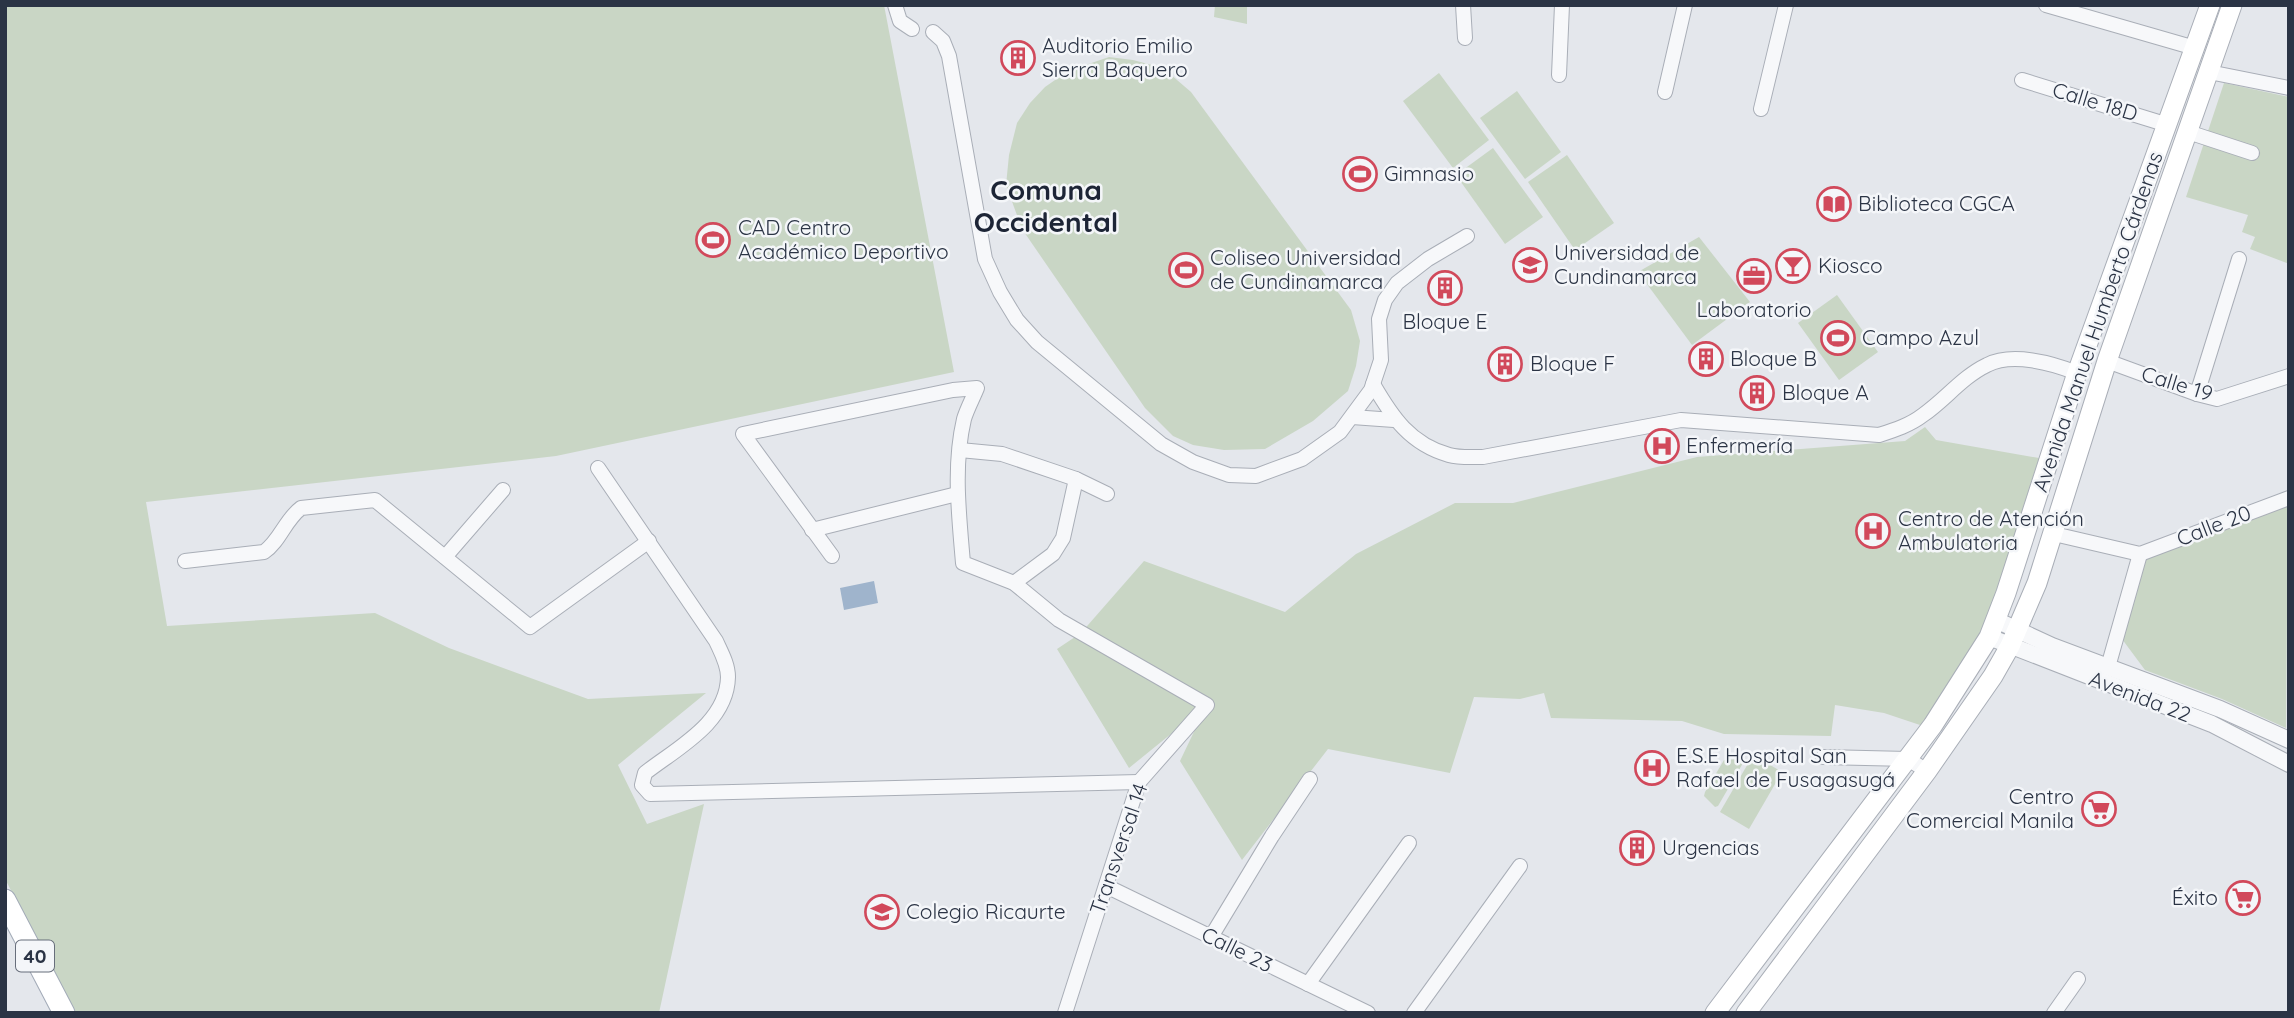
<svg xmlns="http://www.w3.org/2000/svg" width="2294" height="1018" font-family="Quicksand,sans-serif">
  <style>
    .green { fill: #c9d6c5 }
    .water { fill: #9fb4cc }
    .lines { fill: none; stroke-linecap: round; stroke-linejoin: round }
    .minor-casing { stroke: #a9aeb7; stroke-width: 16 }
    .tertiary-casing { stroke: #a9aeb7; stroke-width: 18 }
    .secondary-casing { stroke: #a9aeb7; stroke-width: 21 }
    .primary-casing { stroke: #a3abb8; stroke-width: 23 }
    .minor { stroke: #f7f8fa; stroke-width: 14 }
    .tertiary { stroke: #f7f8fa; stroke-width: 16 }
    .secondary { stroke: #fff; stroke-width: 19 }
    .primary { stroke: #fff; stroke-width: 21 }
    .labels { text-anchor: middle; stroke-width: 5; stroke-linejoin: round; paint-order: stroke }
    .shield { fill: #f4f6f9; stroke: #676e7b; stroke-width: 2 }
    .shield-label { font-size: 19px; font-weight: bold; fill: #2b3445 }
    .poi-label { font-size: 21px; fill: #2b3445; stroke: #f4f6f9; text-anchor: start }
    .street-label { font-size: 21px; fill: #2b3445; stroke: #f4f6f9 }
    .district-label { font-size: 28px; font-weight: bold; fill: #1d2536; stroke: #f4f6f9 }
  </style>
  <rect width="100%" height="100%" fill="#e4e7ec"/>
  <g class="green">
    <polygon points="5,5 884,5 954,372 556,456 146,502 167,626 375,613 449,648 588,699 706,693 618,765 647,824 704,804 659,1013 76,1013 5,879"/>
    <polygon points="1215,5 1247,5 1247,24 1214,17"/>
    <polygon points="1109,57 1133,60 1163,68 1191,92 1351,310 1360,341 1356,366 1348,391 1313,421 1265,449 1224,450 1193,445 1173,436 1145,408 1022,229 1006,185 1009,155 1017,123 1030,103 1045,87 1068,71"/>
    <polygon points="1439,73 1489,140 1453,168 1403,101"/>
    <polygon points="2224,83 2289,97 2289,264 2250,249 2255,237 2242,232 2248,215 2186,197"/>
    <polygon points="1517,91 1561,152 1525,179 1480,118"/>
    <polygon points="1493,148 1543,217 1505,244 1456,175"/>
    <polygon points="1567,155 1614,223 1575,250 1528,182"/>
    <polygon points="1699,237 1750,302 1692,345 1638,272"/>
    <polygon points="1837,295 1878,352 1839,380 1798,323"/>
    <polygon points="1925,427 1936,440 2039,458 1989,616 1958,675 1923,726 1884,713 1835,705 1831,736 1724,734 1682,721 1551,718 1544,693 1520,699 1474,697 1450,773 1328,749 1242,860 1180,761 1202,715 1198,712 1129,768 1057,649 1081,633 1144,561 1285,612 1356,554 1455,503 1513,503 1697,457 1905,441"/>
    <polygon points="2288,504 2286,728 2222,699 2145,670 2122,639 2145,558"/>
    <polygon points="1753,755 1782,772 1749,829 1720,812"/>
    <polygon points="1741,759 1743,763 1718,806 1715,807 1704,796 1705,792 1724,760"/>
  </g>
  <polygon class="water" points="874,581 878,603 844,610 840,588"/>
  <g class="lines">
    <g class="minor-casing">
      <g id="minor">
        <polyline points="895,5 900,21 912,29"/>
        <polyline points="1463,5 1465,38"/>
        <polyline points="2046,5 2195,48"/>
        <polyline points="933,32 943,41 949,56 985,259 1000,292 1017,320 1037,342 1161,444 1193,462 1229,475 1256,476 1302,459 1340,432 1371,390 1381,360 1379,319 1385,300 1397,283 1428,259 1467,236"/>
        <polyline points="2209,72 2289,88"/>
        <polyline points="1559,75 1562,5"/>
        <polyline points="2022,80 2168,125"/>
        <polyline points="1665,92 1685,5"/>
        <polyline points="1761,109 1786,5"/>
        <polyline points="2188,132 2252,153"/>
        <polyline points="2107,361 2197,394 2217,399 2289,376"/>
        <path d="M1373,384C1392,417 1410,444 1449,455C1459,458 1472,457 1483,457L1681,420L1879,435C1895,430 1910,425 1923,415C1945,400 1962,377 1987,365C2012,352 2052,363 2077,373"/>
        <polyline points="2197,394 2239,259"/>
        <polyline points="1352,417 1394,420"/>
        <polyline points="960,450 1002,454 1076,479 1107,494"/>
        <path d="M598,468L716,641C721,652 728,664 728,677C727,723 677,748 645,773L642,785L650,794L1139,782"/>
        <polyline points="812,530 957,494"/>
        <polyline points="2054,534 2140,554 2289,498"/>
        <path d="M832,556L743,434L953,390L977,388C973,398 967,409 964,419C953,466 959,515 963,563L1014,583L1059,620L1207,705L1139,782L1065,1013"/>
        <polyline points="445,557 503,490"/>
        <path d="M185,561L264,552C280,541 285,520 301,508L375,500L530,627L649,541"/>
        <polyline points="1014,583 1053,554 1063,538 1076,479"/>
        <polyline points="2108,667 2140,554"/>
        <polyline points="1823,757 1908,759 1927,771"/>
        <polyline points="1106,886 1368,1013"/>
        <polyline points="1211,937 1272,836 1310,779"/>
        <polyline points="1308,984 1409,843"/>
        <polyline points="1414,1013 1520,866"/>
        <polyline points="2054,1013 2078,979"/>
      </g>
    </g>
    <g class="tertiary-casing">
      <g id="tertiary">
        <polyline points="1996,620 2052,646 2220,709 2289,740"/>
        <polyline points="1989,637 2212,724 2289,764"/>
      </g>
    </g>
    <g class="secondary-casing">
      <g id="secondary">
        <polyline points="1715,1013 1933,725 1989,637 2006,593 2077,373 2210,5"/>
        <polyline points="1746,1013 1927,771 1993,676 2010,646 2037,583 2107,361 2232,5"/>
      </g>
    </g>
    <g class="primary-casing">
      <polyline id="primary" points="5,900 64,1013"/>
    </g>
    <use href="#minor" class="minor"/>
    <use href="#tertiary" class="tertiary"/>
    <use href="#secondary" class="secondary"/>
    <use href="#primary" class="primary"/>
  </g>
  <defs>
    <g id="building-ring" transform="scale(1.75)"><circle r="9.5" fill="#f4f6f9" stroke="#d1495b" stroke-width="1.5"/><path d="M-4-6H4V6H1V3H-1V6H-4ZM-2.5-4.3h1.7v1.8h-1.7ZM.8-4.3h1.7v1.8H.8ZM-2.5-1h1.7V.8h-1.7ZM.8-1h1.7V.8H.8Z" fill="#d1495b"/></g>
    <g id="stadium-ring" transform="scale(1.75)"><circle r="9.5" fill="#f4f6f9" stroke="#d1495b" stroke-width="1.5"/><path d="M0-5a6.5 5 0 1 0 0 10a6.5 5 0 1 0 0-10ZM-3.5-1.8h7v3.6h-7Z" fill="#d1495b"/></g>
    <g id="library-ring" transform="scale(1.75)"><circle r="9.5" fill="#f4f6f9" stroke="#d1495b" stroke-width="1.5"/><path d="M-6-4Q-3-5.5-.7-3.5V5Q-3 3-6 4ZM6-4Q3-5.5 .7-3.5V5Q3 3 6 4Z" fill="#d1495b"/></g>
    <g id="university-ring" transform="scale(1.75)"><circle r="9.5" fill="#f4f6f9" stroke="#d1495b" stroke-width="1.5"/><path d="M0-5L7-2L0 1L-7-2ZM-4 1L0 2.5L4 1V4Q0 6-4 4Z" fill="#d1495b"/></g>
    <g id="bar-ring" transform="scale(1.75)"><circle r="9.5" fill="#f4f6f9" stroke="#d1495b" stroke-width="1.5"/><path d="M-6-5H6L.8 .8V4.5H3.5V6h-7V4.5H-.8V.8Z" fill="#d1495b"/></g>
    <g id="office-ring" transform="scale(1.75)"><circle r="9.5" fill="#f4f6f9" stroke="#d1495b" stroke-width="1.5"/><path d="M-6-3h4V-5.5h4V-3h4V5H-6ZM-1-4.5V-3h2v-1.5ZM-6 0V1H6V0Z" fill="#d1495b"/></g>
    <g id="hospital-ring" transform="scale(1.75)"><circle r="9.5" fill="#f4f6f9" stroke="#d1495b" stroke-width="1.5"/><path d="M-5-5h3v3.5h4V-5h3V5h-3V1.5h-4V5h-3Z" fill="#d1495b"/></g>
    <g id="supermarket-ring" transform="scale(1.75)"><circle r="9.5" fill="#f4f6f9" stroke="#d1495b" stroke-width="1.5"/><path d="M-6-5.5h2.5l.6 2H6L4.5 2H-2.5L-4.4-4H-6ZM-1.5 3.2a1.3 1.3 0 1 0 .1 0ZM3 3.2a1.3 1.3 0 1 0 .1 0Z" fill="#d1495b"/></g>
    <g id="school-ring" transform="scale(1.75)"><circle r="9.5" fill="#f4f6f9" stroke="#d1495b" stroke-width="1.5"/><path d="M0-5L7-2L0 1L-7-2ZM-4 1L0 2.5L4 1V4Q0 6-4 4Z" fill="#d1495b"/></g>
  </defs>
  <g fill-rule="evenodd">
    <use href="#building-ring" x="1018" y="58"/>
    <use href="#stadium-ring" x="1360" y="174"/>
    <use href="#library-ring" x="1834" y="204"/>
    <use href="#stadium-ring" x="713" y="240"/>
    <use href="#university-ring" x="1530" y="265"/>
    <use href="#bar-ring" x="1793" y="266"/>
    <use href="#stadium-ring" x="1186" y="270"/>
    <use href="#office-ring" x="1754" y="276"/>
    <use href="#building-ring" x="1445" y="288"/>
    <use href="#stadium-ring" x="1838" y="338"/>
    <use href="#building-ring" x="1706" y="359"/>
    <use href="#building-ring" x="1505" y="364"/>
    <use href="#building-ring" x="1757" y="393"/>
    <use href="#hospital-ring" x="1662" y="446"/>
    <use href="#hospital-ring" x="1873" y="531"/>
    <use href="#hospital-ring" x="1652" y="768"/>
    <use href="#supermarket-ring" x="2099" y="809"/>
    <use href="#building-ring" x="1637" y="848"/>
    <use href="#supermarket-ring" x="2243" y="898"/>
    <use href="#school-ring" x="882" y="912"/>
  </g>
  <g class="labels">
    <rect class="shield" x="16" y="940.5" width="38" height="31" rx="5"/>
    <g class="shield-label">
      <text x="35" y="963">40</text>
    </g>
    <g class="poi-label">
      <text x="1042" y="53">Auditorio Emilio<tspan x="1042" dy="24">Sierra Baquero</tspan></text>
      <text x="1384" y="181">Gimnasio</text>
      <text x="1858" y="211">Biblioteca CGCA</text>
      <text x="738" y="235">CAD Centro<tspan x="738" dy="24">Académico Deportivo</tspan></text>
      <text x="1554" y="260">Universidad de<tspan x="1554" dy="24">Cundinamarca</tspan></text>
      <text x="1210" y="265">Coliseo Universidad<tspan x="1210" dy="24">de Cundinamarca</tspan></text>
      <text x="1818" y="273">Kiosco</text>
      <text x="1754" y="317" text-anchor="middle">Laboratorio</text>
      <text x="1445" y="329" text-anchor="middle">Bloque E</text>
      <text x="1862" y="345">Campo Azul</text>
      <text x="1730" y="366">Bloque B</text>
      <text x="1530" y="371">Bloque F</text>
      <text x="1782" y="400">Bloque A</text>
      <text x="1686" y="453">Enfermería</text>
      <text x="1898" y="526">Centro de Atención<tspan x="1898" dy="24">Ambulatoria</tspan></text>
      <text x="1676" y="763">E.S.E Hospital San<tspan x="1676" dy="24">Rafael de Fusagasugá</tspan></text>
      <text x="2074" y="804" text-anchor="end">Centro<tspan x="2074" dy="24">Comercial Manila</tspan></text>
      <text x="1662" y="855">Urgencias</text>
      <text x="2218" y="905" text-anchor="end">Éxito</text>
      <text x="906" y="919">Colegio Ricaurte</text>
    </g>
    <g class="street-label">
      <text transform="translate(2095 102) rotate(17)" y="7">Calle 18D</text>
      <text transform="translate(2098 322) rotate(-71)" y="7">Avenida Manuel Humberto Cárdenas</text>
      <text transform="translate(2177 384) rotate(17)" y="7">Calle 19</text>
      <text transform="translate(2214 526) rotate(-21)" y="7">Calle 20</text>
      <text transform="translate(2140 697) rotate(21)" y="7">Avenida 22</text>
      <text transform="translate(1119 849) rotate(-71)" y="7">Transversal 14</text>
      <text transform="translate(1237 950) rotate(26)" y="7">Calle 23</text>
    </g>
    <g class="district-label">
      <text x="1046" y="200">Comuna<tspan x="1046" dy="32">Occidental</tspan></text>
    </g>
  </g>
  <rect width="2294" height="1018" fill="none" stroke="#2b3445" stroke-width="14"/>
</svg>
